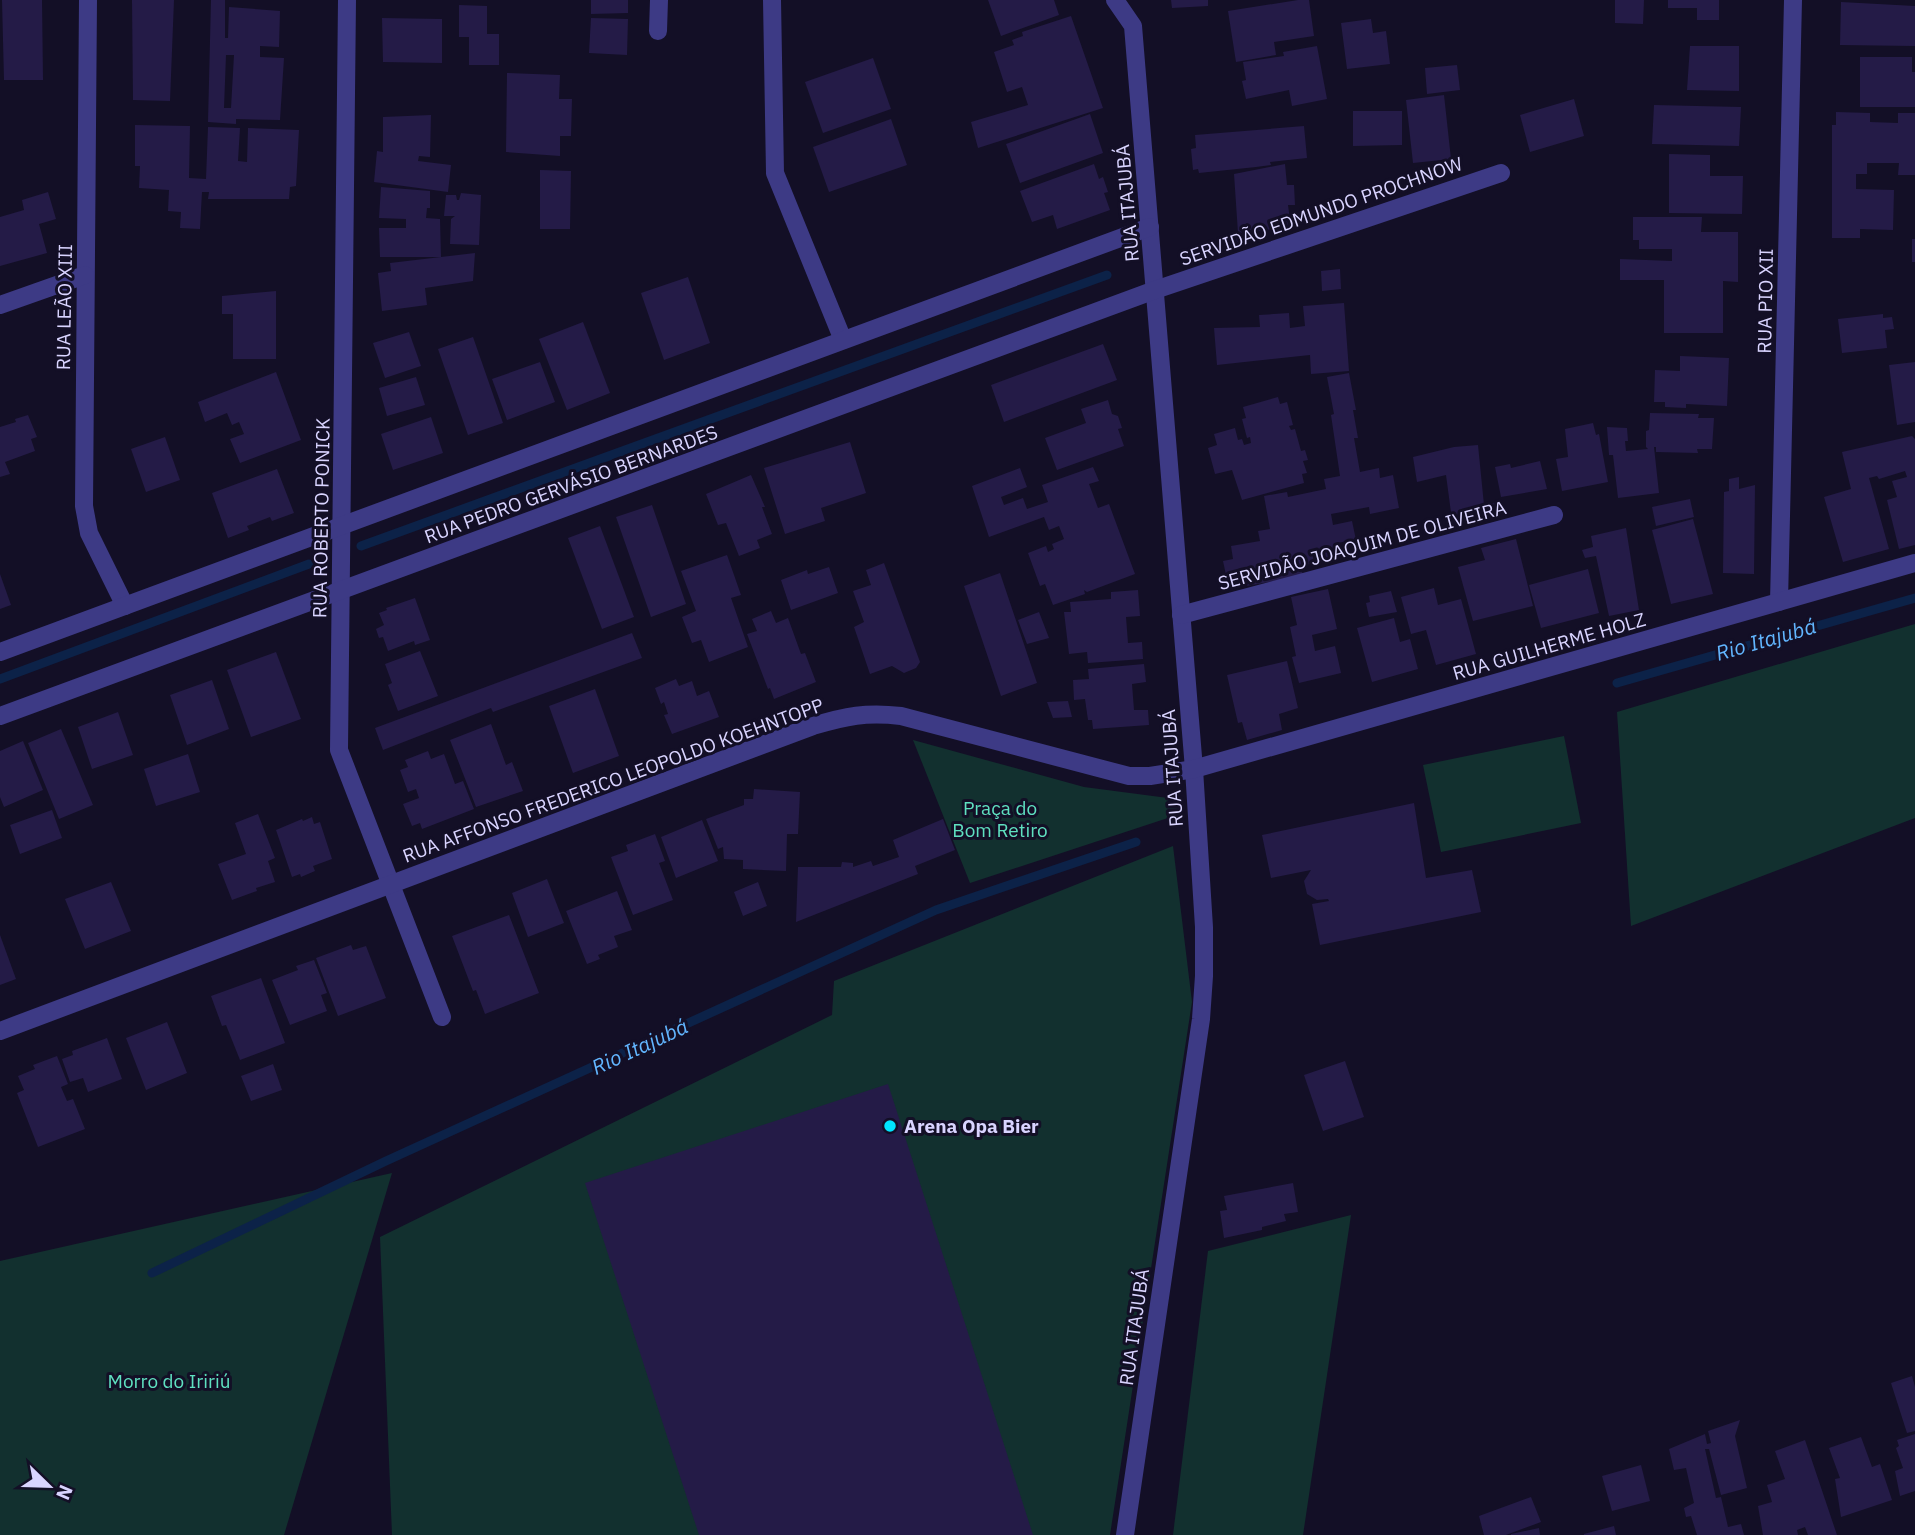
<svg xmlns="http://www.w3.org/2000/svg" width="1915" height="1535" font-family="'IBM Plex Sans',sans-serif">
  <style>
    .green { fill: #12302f }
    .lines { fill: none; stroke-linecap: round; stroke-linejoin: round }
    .stream { stroke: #0c2248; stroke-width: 9 }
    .building { fill: #241b47; fill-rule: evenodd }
    .minor { stroke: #3d3a85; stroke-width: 18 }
    .poi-dot { fill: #00e5ff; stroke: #130f26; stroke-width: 2.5 }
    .labels { text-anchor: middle; stroke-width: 6; stroke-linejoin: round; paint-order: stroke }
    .street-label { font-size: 19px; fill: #d9d4ff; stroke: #130f26 }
    .park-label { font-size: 19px; fill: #5fe0c0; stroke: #130f26 }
    .poi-label { font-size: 19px; font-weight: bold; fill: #d9d4ff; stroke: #130f26; text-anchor: start }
    .water-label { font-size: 21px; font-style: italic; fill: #62b6ff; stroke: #130f26 }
  </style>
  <rect width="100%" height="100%" fill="#130f26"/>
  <g class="green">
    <polygon points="1915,624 1915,818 1631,926 1617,712"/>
    <polygon points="1564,736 1581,823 1441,852 1423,765"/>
    <polygon points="913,740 1084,787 1168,798 1176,805 1180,814 970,883"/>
    <polygon points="1173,846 1192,1002 1110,1535 392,1535 380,1237 832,1015 834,981"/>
    <polygon points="392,1173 284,1535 0,1535 0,1261"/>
    <polygon points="1351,1215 1303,1535 1173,1535 1208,1251"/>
  </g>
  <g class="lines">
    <g class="stream">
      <polyline points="361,546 1107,275"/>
      <polyline points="0,679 309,564"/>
      <polyline points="1617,683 1915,598"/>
      <polyline points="152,1273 386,1161 936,910 1136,842"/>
    </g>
  </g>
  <g class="building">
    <polygon points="2,0 42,0 43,80 4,80"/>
    <polygon points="132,0 174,0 170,101 133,100"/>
    <path d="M211,0H225V38H228L229,7L280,11L279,47L260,46V57L284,58L280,120L236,119V124L208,122ZM226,55H234L231,108H224Z"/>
    <polygon points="591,0 628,0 628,13 591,14"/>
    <polygon points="988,0 1054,0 1059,15 1001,36"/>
    <polygon points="1171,0 1208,0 1208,6 1172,8"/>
    <polygon points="1298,0 1309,0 1314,36 1274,42 1276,55 1236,62 1228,11"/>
    <polygon points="1615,0 1644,0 1643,24 1615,23"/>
    <polygon points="1668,0 1719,0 1719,20 1697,20 1697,8 1668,8"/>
    <polygon points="1841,2 1915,6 1915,46 1840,45"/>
    <polygon points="459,5 487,6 487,34 499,34 499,65 469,65 469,37 459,37"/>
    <polygon points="1071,16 1103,108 978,148 971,122 1028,105 1022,87 1007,92 994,52 1014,45 1012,40 1023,36 1022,32"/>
    <polygon points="382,18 442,19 442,63 383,62"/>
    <polygon points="591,18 628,19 627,55 589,53"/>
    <polygon points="1371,19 1373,33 1386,31 1390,64 1347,69 1341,23"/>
    <polygon points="1317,46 1327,99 1292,106 1289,90 1246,99 1242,81 1246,80 1243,62 1284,56 1283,52"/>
    <polygon points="1690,46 1739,46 1739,91 1687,90"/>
    <polygon points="1860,57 1912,57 1912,72 1915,72 1915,107 1860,107"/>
    <polygon points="873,58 891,109 823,133 805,82"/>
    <polygon points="1457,65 1460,90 1427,94 1425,68"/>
    <polygon points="507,73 560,75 559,99 572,99 571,136 560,136 560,156 506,152"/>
    <polygon points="1444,95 1451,159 1413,163 1406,100"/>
    <polygon points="1574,99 1584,136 1530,152 1520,115"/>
    <polygon points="1654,105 1741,107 1739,146 1652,144"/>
    <polygon points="1353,111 1402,111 1402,145 1353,146"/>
    <polygon points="1836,112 1870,113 1870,122 1898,123 1898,113 1915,113 1915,175 1898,175 1899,163 1867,163 1867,174 1856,174 1856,189 1894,190 1893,230 1860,229 1860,238 1832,238 1832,125 1836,125"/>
    <polygon points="1090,114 1103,153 1020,183 1006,144"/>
    <polygon points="431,115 430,157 419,156 418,161 451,165 448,192 374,182 377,151 383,152 383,117"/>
    <polygon points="891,119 907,165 829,192 813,147"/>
    <polygon points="135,125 190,126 189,178 206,179 208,127 240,128 238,161 247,162 248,128 299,130 296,186 290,187 289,199 208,199 209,192 202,192 200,229 180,228 181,212 168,211 169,190 139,188 140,166 135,166"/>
    <polygon points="1304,126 1307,158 1270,162 1271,165 1256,167 1199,173 1198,169 1193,170 1191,149 1196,148 1195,135"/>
    <polygon points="1669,154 1710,155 1710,176 1743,176 1742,214 1669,213"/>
    <polygon points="1094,164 1099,179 1103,177 1108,192 1104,193 1110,210 1057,229 1053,215 1032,222 1020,191"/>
    <polygon points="1285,164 1287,185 1294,185 1295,205 1288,205 1291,227 1238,233 1234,174"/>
    <polygon points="540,170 571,171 570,229 540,229"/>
    <polygon points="381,187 430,191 430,208 427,208 426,218 440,219 441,257 380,257 379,228 406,228 406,219 379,218"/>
    <polygon points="48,192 56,219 39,224 47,253 0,266 0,217 24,210 22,200"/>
    <polygon points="461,193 481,195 479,245 450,244 451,219 455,216 444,216 446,195 456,195 457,200 459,200"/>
    <polygon points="1633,217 1702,217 1701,232 1738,232 1738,282 1723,281 1723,333 1664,333 1664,280 1620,280 1620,259 1672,261 1672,249 1639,249 1639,240 1633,240"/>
    <polygon points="1229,233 1240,233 1239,242 1228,245"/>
    <rect x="1912" y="239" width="3" height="23"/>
    <polygon points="475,253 473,281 425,288 427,305 382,311 378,273 391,271 390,263"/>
    <polygon points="1340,269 1341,289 1322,291 1321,271"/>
    <polygon points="688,277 710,343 664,360 641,293"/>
    <polygon points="276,291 276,359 233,359 233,314 222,314 222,296"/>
    <polygon points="1344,303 1349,371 1311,374 1310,355 1217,365 1214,328 1260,327 1259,315 1289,313 1290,328 1305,326 1303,306"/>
    <polygon points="1883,314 1883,318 1892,317 1894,329 1885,330 1887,348 1842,353 1838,319"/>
    <polygon points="583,322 610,393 567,410 539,339"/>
    <polygon points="409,332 421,366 385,378 373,343"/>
    <polygon points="473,337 503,423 468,435 438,349"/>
    <polygon points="1103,344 1117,380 1004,422 991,385"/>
    <polygon points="1680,356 1729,358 1727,406 1686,404 1686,408 1665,407 1665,402 1654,402 1655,370 1680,371"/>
    <polygon points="540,362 555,402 507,420 492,379"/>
    <polygon points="1915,362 1915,422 1897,425 1889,365"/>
    <polygon points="276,372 301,440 240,463 230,439 244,434 239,422 232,425 227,413 205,422 198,402"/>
    <polygon points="1349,373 1356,410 1353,410 1358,438 1354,438 1360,472 1379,468 1380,478 1393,475 1399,508 1370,514 1369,507 1331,514 1333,525 1352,521 1356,540 1336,543 1339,559 1321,562 1319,549 1312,550 1314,563 1301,566 1303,576 1229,589 1223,561 1233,559 1231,546 1260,541 1258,531 1270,529 1264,496 1287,492 1288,497 1326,489 1324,479 1340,476 1331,415 1334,414 1327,377"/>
    <polygon points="416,377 425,405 387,416 379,388"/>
    <polygon points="1278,397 1280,404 1287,402 1293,425 1289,426 1291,430 1295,429 1301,451 1305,450 1308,460 1303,461 1307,473 1302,474 1304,483 1242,500 1232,470 1215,474 1208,448 1217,445 1214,434 1235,428 1238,440 1242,439 1244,445 1251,443 1250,437 1247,438 1242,419 1246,418 1243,407"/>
    <polygon points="1108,400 1112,414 1118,416 1122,428 1118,429 1124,446 1057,470 1045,438 1086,423 1081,409"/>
    <polygon points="1650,413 1699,414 1698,418 1714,418 1712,449 1697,449 1698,453 1656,452 1656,447 1654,447 1659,493 1618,498 1613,455 1609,455 1607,427 1627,428 1628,441 1625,441 1626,451 1648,449 1646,447 1646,431 1649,430"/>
    <polygon points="28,415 37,437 31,439 35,451 5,462 10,474 0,477 0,427 16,422 15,419"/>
    <polygon points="431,417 443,453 393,470 381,434"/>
    <polygon points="1593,423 1596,435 1599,434 1608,482 1562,491 1556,459 1568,457 1565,429"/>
    <polygon points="1912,436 1915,439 1915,545 1899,549 1887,500 1897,497 1892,481 1907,477 1905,471 1879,479 1877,476 1869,478 1889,549 1843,562 1824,497 1851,489 1842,452"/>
    <polygon points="165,437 180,480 146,492 131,449"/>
    <polygon points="850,442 866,493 821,508 825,521 785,534 764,468"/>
    <polygon points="1478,445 1485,515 1452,520 1446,475 1417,482 1413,457 1454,447"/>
    <polygon points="1540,461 1547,489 1501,497 1495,467 1510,464 1511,468"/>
    <polygon points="1093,467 1099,481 1089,484 1098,508 1109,504 1135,574 1087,592 1084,590 1085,594 1053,605 1045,584 1040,586 1028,553 1046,546 1048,552 1054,549 1052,544 1064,539 1059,526 1049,530 1044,517 989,537 972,486 1020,468 1027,487 1001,497 1004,505 1023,498 1027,509 1048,502 1042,485"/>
    <polygon points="277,469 294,513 272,521 270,517 247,526 249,530 228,538 212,493"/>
    <polygon points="751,475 765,507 762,507 772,534 757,540 760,548 739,556 726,523 718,525 706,494"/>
    <polygon points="1739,477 1739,489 1755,485 1754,574 1723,573 1724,492 1729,491 1729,479"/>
    <polygon points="1690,499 1694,517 1656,526 1652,507"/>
    <polygon points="1496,503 1497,515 1488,516 1486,504"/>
    <polygon points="652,505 686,604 651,617 616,517"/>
    <polygon points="1693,519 1713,594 1671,604 1652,530"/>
    <polygon points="600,526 634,617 602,629 568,538"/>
    <polygon points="1626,528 1639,610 1609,616 1596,556 1585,558 1582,550 1593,547 1591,536"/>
    <polygon points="1516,539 1533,606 1473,621 1458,567 1485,560 1481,548"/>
    <polygon points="727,555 741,595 731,598 748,647 709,662 701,640 692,643 682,617 696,611 681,571"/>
    <polygon points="884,563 920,662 916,668 904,673 892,666 870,674 854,627 864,622 853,591 871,585 866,570"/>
    <polygon points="829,567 838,593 791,610 781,580 807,570 808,574"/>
    <polygon points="1588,569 1599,613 1541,628 1529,585"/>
    <polygon points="1000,573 1037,683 1001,696 964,586"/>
    <polygon points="0,574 11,605 0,609"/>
    <polygon points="1434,588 1438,605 1461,599 1476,654 1436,665 1426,630 1411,634 1401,597"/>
    <polygon points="1328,589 1337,629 1312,635 1315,651 1335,646 1341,673 1299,683 1292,657 1296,656 1290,627 1297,625 1291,597"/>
    <polygon points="1138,590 1140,616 1126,617 1128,643 1142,642 1143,659 1088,663 1087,652 1069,654 1064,612 1071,612 1070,602 1111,599 1111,592"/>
    <polygon points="1391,591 1397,612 1369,617 1366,603 1370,602 1369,596"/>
    <polygon points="415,598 430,640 415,645 414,641 388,651 383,637 379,638 376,629 384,625 379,613 387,610 386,608"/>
    <polygon points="771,611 776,623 788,618 801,654 805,653 816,682 774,699 770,688 768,689 747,634 757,631 752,619"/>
    <polygon points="1039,612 1049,638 1027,644 1018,620"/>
    <polygon points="1394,618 1400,642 1410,639 1418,669 1372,682 1357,628"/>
    <polygon points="632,633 642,658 493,712 491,708 383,750 375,728"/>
    <polygon points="420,651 438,696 398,711 388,685 392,683 385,664"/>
    <polygon points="276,652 301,719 251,737 227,670"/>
    <polygon points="1287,661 1298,708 1279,714 1282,730 1247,740 1242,722 1238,723 1227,675"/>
    <polygon points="1144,664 1146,682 1132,684 1134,710 1148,710 1149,725 1093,729 1092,720 1088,720 1085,699 1074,700 1073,680 1089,679 1088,669"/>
    <polygon points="676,679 679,686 692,681 697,696 709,691 719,717 672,734 664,715 668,714 664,702 661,704 655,688"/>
    <polygon points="212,680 229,729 187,745 170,695"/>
    <polygon points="595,689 619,756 573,773 549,706"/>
    <polygon points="1068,701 1072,717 1053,718 1047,702"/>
    <polygon points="118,712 133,755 92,769 78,727"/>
    <polygon points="491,724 506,765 512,762 523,791 476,807 450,740"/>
    <polygon points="61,729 93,805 59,819 28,743"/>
    <polygon points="23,741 43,790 4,807 0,797 0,751"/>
    <polygon points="428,751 431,759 444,754 455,784 463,781 474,809 422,829 420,823 412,826 403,804 419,798 416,789 408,792 400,770 408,767 405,760"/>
    <polygon points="188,754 200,792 156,806 144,769"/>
    <polygon points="754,789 800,792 798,834 787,834 786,871 743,869 743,860 724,859 723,847 718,849 706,819 744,805 744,799 753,799"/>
    <polygon points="1414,803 1426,878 1472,870 1481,912 1320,945 1312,904 1329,901 1328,899 1317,900 1307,894 1304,881 1311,870 1271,878 1262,835"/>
    <polygon points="52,810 62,838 20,854 10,825"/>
    <polygon points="258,814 275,858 268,861 275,882 256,888 257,891 232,900 218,864 246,854 235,823"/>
    <polygon points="312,817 314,824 320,822 332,859 313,866 315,871 301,877 300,874 292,877 276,830 302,819 303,821"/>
    <polygon points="943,819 955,850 915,866 918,874 796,922 798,867 841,867 842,862 853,863 853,867 871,861 873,866 899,857 893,840"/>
    <polygon points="702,820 718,861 676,878 661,837"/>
    <polygon points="655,834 665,861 659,863 673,900 633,915 611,857 628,851 626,845"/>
    <polygon points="547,879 564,923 528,937 512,893"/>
    <polygon points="111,882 131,931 85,949 65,899"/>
    <polygon points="758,882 767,906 743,916 734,892"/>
    <polygon points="617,891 632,930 614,936 618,947 598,955 600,959 587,964 566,911"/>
    <polygon points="509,915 539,993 485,1014 476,990 473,991 452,936"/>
    <polygon points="0,935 16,979 0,985"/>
    <polygon points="351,945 353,950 366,946 386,998 338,1016 316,958"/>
    <polygon points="314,960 327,993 321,995 327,1011 290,1025 272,980 298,970 296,966"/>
    <polygon points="261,978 285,1043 240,1060 226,1025 222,1026 211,996"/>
    <polygon points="167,1022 187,1073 146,1090 126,1038"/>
    <polygon points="107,1038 122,1079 88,1092 83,1078 70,1082 62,1059 73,1055 72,1051"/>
    <polygon points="57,1056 68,1084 61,1087 67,1101 73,1099 85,1129 38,1147 17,1093 24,1090 18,1076 35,1069 33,1065"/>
    <polygon points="1345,1061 1364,1117 1323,1131 1304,1075"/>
    <polygon points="273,1064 282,1090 251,1101 241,1076"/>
    <polygon points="888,1084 1033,1535 699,1535 585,1183"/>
    <polygon points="1293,1183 1298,1212 1284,1214 1286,1221 1262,1227 1262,1230 1224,1238 1220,1211 1227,1210 1224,1196"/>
    <polygon points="1912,1376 1915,1387 1915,1431 1907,1433 1891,1383"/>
    <polygon points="1740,1420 1735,1436 1747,1488 1721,1495 1709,1449 1705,1449 1716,1498 1721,1497 1728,1527 1741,1524 1744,1535 1697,1535 1691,1516 1686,1517 1684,1508 1694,1503 1686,1468 1674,1470 1669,1449 1705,1434 1707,1444 1711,1443 1708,1431"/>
    <polygon points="1915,1434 1915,1491 1900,1496 1895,1471 1903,1468 1896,1448 1899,1446 1897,1440"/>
    <polygon points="1861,1437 1872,1467 1880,1464 1892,1500 1841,1517 1835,1479 1840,1478 1829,1448"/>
    <polygon points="1805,1440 1837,1535 1808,1535 1805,1527 1797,1530 1798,1535 1763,1535 1758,1506 1772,1502 1767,1485 1785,1479 1775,1451"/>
    <polygon points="1641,1465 1650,1501 1612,1511 1602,1476"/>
    <polygon points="1531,1497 1541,1522 1506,1535 1484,1535 1479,1516"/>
    <polygon points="1614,1526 1616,1535 1584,1535 1584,1534"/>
    <polygon points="1539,1528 1540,1535 1511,1535 1511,1534"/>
  </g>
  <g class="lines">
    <g class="minor">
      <polyline points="88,0 84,506 89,533 125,606"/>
      <polyline points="347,0 339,750 442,1017"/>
      <polyline points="772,0 775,173 843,340"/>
      <polyline points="1115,0 1133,26 1194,769 1204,927 1204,976 1201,1019 1125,1535"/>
      <polyline points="658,31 659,0"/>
      <polyline points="0,305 85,275"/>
      <polyline points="1779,602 1793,0"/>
      <polyline points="1181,615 1554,515"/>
      <polyline points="0,652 1150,227"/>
      <polyline points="0,716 1155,290 1501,173"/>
      <path d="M0,1031L813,726C846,716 866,712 901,716L1129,776H1150L1194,769L1915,563"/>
    </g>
  </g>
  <circle class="poi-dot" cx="890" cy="1126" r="7"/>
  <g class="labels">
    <g class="street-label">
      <text transform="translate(1127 203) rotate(-95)" y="7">RUA ITAJUBÁ</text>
      <text transform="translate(1321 211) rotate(-19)" y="7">SERVIDÃO EDMUNDO PROCHNOW</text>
      <text transform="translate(1765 301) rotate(-89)" y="7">RUA PIO XII</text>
      <text transform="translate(64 307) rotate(-89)" y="7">RUA LEÃO XIII</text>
      <text transform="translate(571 484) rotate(-20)" y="7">RUA PEDRO GERVÁSIO BERNARDES</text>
      <text transform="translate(321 518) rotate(-89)" y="7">RUA ROBERTO PONICK</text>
      <text transform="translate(1362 545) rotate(-15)" y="7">SERVIDÃO JOAQUIM DE OLIVEIRA</text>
      <text transform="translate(1549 646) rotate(-16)" y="7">RUA GUILHERME HOLZ</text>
      <text transform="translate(1172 768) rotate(-94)" y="7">RUA ITAJUBÁ</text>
      <text transform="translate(613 780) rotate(-20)" y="7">RUA AFFONSO FREDERICO LEOPOLDO KOEHNTOPP</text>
      <text transform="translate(1134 1327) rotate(-82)" y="7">RUA ITAJUBÁ</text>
    </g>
    <g class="park-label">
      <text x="1000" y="815">Praça do<tspan x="1000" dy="22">Bom Retiro</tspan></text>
      <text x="169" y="1388">Morro do Iririú</text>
    </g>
    <g class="poi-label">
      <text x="904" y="1133">Arena Opa Bier</text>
    </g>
    <g class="water-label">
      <text transform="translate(1766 640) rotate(-16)" y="7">Rio Itajubá</text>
      <text transform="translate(640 1047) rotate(-25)" y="7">Rio Itajubá</text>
    </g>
  </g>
  <g transform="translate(49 1486) rotate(113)" stroke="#130f26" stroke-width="5" paint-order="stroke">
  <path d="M0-5L12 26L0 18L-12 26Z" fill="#d9d4ff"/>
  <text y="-10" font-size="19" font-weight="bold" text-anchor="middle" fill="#d9d4ff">N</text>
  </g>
</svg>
